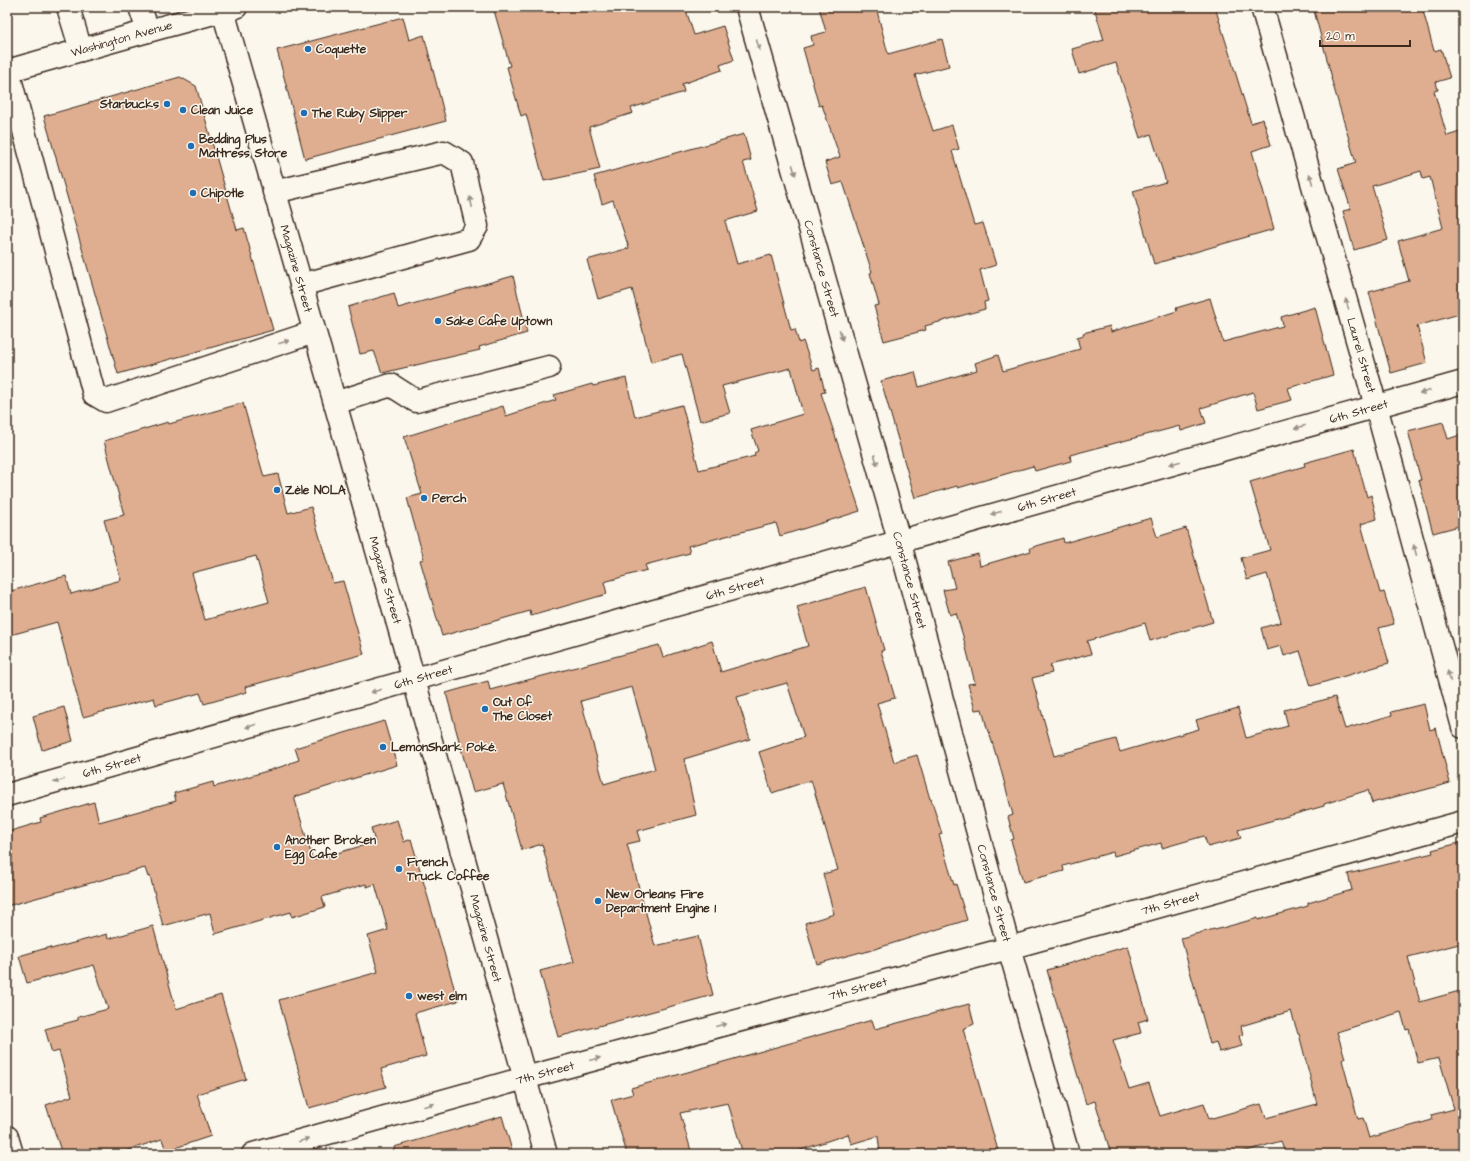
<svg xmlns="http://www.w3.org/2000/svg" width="1470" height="1161" font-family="'Architects Daughter',sans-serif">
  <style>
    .building { fill: #dfae90; stroke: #3b2a1e; fill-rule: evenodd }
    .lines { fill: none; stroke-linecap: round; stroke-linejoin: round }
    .minor-casing { stroke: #3b2a1e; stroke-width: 25 }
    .minor { stroke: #fbf7ec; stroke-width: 22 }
    .oneway { fill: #9b9085 }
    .poi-dot { fill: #1f6fb2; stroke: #fbf7ec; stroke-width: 1.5 }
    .labels { text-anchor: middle; stroke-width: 3; stroke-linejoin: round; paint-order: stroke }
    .street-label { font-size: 12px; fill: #3b2a1e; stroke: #fbf7ec }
    .poi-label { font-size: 12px; font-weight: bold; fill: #3b2a1e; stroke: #fbf7ec; text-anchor: start }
  </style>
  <rect width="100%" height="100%" fill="#fbf7ec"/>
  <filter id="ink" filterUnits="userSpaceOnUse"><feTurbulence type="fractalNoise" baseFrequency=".025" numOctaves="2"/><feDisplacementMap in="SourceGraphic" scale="8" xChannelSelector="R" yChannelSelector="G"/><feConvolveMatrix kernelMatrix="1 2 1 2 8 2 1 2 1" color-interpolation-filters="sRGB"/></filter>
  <g filter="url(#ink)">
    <g class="building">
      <polygon points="493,7 685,7 694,35 723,26 734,60 720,65 722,70 682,84 684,92 631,108 633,113 589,127 600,169 544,181 526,114 521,116 507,67 510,66"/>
      <polygon points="819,7 876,7 888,54 942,39 949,66 915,75 933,131 952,125 959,149 952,151 974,225 983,223 996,265 980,270 988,301 984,302 985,309 925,326 926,330 884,341 874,306 879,305 870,273 872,272 843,182 832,185 825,162 840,157 822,105 819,106 803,48 813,45 811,36 826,32"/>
      <polygon points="1094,7 1215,7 1251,123 1263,119 1271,145 1252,151 1274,229 1154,264 1133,191 1166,182 1151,134 1140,138 1116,63 1079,74 1072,49 1104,40"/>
      <polygon points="1313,7 1422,7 1434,51 1441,49 1450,78 1436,82 1438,90 1434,91 1447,136 1463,131 1463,313 1417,326 1427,363 1391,373 1369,292 1409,281 1398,241 1443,228 1430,177 1423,179 1421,171 1372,186 1388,240 1354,250 1343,211 1351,209 1338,169 1356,163 1331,78 1332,78"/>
      <polygon points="403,17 409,40 424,35 446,121 305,159 277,50"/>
      <polygon points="180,77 196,86 237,230 244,228 273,330 118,374 44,116"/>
      <polygon points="744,134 751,160 743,162 758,211 725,221 737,264 771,255 791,330 795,329 799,343 803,341 813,370 819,368 825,392 821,393 860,511 780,536 776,523 688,546 690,553 645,565 647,570 604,582 607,594 531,616 530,611 442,636 420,560 424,559 407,498 422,494 404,437 503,406 506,416 556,400 554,395 592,384 593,386 626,378 635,417 682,405 699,470 755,456 754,453 758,451 751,430 803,414 791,368 722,386 730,413 700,421 682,354 651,362 632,289 598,299 587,260 629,248 613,200 602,204 594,176"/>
      <polygon points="513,276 527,333 479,347 480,350 382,373 374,351 360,354 348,307 394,293 398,308"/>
      <polygon points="1210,298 1223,342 1283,326 1281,317 1315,307 1333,375 1288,388 1292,400 1258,409 1253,392 1201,408 1206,423 1181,431 1180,426 1070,455 1071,461 1035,471 1033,466 958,488 957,486 915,498 881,381 915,372 919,387 977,370 975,363 998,355 1003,371 1080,349 1077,337 1084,335 1083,333 1110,326 1111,332 1177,311 1176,308"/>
      <path d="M243,403L264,477L278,474L288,513L311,507L333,583L343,581L364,654L245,687L247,692L204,704L200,693L156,705L154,698L83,717L57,622L7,636V592L66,576L71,594L121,580L104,520L124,515L104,441L168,422L169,424ZM256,556L269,602L205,620L192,573Z"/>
      <polygon points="1443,422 1448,439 1463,434 1463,525 1433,533 1419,480 1421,480 1408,431"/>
      <polygon points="1354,449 1367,497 1371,495 1377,519 1361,524 1380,593 1384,592 1394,624 1379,628 1389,663 1311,686 1300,651 1284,656 1281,646 1267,650 1261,628 1281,622 1267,574 1247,580 1241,558 1270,550 1250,482 1305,466 1304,463"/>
      <polygon points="1151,518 1157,537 1186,528 1213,622 1150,641 1145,623 1087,641 1091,654 1050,665 1052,673 1032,678 1054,756 1116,739 1120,752 1199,729 1196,720 1238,708 1246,738 1288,726 1284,710 1335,697 1345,729 1392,715 1391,712 1424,704 1430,730 1436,728 1450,783 1413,793 1413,792 1372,803 1368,790 1324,804 1324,806 1238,830 1241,838 1208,847 1204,836 1162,848 1161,843 1114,856 1113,852 1063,866 1064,871 1023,882 1011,840 1014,839 1008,817 1013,815 997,755 996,755 989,732 988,732 982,709 975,710 968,684 975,683 963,636 956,613 950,615 943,590 955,588 948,562 978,554 980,566 1031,551 1030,548 1063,538 1064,543"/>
      <path d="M866,587L884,650L881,651L895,698L877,703L894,762L917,755L930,799H931L942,834L939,835L954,885L956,884L967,920L862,953L861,952L817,964L805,923L834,914L823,874L838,870L811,780L772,793L759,752L804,737L787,683L737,697L750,739L684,759L696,815L637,831L640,841L627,844L655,946L698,936L713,995L558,1037L540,971L574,962L542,844L522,850L503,784L473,792L446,693L488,681L490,690L659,645L663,657L712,641L721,672L808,646L797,607ZM632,687L655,769L604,784L581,701Z"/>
      <polygon points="64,707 73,741 42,750 33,716"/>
      <polygon points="384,721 397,765 294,797 313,860 375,842 371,828 397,820 404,842 411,839 458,1001 415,1013 426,1056 381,1069 386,1087 309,1108 279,1000 378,972 368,936 388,930 375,884 367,887 366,884 322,897 325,907 292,917 291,912 215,934 210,913 163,926 150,876 148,877 145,868 7,906 7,832 41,822 40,818 94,802 99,822 176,801 174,793 213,782 214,787 290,764 290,763 299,760 295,748"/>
      <path d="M1463,842V943L1408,957L1420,1002L1463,990V1154H1285L1281,1141L1236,1154H1111L1095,1101L1086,1104L1047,970L1128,946L1148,1019L1138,1022L1141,1033L1113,1040L1129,1089L1149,1083L1160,1116L1204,1103L1209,1119L1261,1104L1266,1118L1317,1104L1299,1034H1298L1291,1011L1241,1026L1243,1035L1239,1036L1242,1046L1219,1052L1216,1042L1210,1044L1181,938L1214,929L1215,930L1258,918V920L1308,906V903L1352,890L1348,874L1433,853L1432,850ZM1401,1012L1406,1030L1409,1029L1418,1063L1439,1058L1454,1109L1431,1115L1432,1120L1369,1138L1363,1118L1358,1119L1342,1060L1345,1058L1337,1032Z"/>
      <polygon points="153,926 176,1009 221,995 246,1079 197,1094 211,1136 166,1151 162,1139 116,1154 62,1154 46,1105 72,1096 59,1051 52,1053 45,1029 78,1020 78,1017 108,1009 94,965 27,983 19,956 50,947 51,949 107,934 108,939"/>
      <polygon points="969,1004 974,1024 963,1029 999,1154 880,1154 878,1136 851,1144 848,1134 789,1154 743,1154 728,1103 680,1113 692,1154 627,1154 611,1100 633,1094 631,1088 872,1020 875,1029"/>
      <polygon points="502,1116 513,1154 395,1154 394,1147"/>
    </g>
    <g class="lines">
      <g class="minor-casing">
        <g id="minor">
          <polyline points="68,7 81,50"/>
          <polyline points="140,7 148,31"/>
          <path id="s1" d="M222,7L414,680L546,1154"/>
          <path id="s2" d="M747,7L899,540L1009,948L1068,1154"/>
          <path id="s3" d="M1262,7L1376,406L1463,727"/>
          <path id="s4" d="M7,71L148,31L236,7"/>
          <polyline points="8,71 94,394 106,401 314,332"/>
          <polyline points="274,192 444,152 462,163 477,226 469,239 301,285"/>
          <polyline points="335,403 391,385 416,401 549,367"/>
          <path id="s5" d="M7,795C492,658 977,518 1463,382"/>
          <polyline points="7,1137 12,1154"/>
          <path id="s6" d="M253,1154L525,1078L1009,948L1463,822"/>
        </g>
      </g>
      <use href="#minor" class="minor"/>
    </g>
    <defs><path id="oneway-solid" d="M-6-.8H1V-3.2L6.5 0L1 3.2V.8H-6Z"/></defs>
    <g class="oneway">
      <use href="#oneway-solid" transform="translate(758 45) rotate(74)"/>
      <use href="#oneway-solid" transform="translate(794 170) rotate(74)"/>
      <use href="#oneway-solid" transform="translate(1311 179) rotate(-106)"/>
      <use href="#oneway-solid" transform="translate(471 202) rotate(-103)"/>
      <use href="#oneway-solid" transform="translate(1347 304) rotate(-106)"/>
      <use href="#oneway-solid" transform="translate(841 335) rotate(74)"/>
      <use href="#oneway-solid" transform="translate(284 342) rotate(-18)"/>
      <use href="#oneway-solid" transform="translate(1425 392) rotate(164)"/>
      <use href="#oneway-solid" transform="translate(1300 427) rotate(164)"/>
      <use href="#oneway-solid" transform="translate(876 460) rotate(74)"/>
      <use href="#oneway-solid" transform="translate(1175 463) rotate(164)"/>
      <use href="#oneway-solid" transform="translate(996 513) rotate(164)"/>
      <use href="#oneway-solid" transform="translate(1415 550) rotate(-105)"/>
      <use href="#oneway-solid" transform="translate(1449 676) rotate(-105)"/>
      <use href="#oneway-solid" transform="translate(376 691) rotate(164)"/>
      <use href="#oneway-solid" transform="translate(251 726) rotate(164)"/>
      <use href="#oneway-solid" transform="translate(59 781) rotate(164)"/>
      <use href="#oneway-solid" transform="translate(721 1025) rotate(-15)"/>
      <use href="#oneway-solid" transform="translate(595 1059) rotate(-15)"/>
      <use href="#oneway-solid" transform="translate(429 1105) rotate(-16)"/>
      <use href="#oneway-solid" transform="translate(304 1140) rotate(-16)"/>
    </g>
  </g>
  <g class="poi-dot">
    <circle cx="308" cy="49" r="4"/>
    <circle cx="167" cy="104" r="4"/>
    <circle cx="183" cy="110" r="4"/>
    <circle cx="304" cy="113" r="4"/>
    <circle cx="191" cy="146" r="4"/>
    <circle cx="193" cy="193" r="4"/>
    <circle cx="438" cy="321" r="4"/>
    <circle cx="277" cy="490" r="4"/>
    <circle cx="424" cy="498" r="4"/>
    <circle cx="485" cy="709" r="4"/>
    <circle cx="383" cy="747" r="4"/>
    <circle cx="277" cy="847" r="4"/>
    <circle cx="399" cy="869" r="4"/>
    <circle cx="598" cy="901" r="4"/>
    <circle cx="409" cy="996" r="4"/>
  </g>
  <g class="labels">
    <g class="street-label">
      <text dy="4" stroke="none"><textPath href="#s4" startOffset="119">Washington Avenue</textPath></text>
      <text dy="4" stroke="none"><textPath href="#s2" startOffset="272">Constance Street</textPath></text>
      <text dy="4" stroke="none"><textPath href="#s1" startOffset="272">Magazine Street</textPath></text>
      <text dy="4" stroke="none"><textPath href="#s3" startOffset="362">Laurel Street</textPath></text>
      <text dy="4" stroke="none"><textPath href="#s5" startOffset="1405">6th Street</textPath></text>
      <text dy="4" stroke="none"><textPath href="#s5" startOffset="1081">6th Street</textPath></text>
      <text dy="4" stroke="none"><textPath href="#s1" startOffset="596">Magazine Street</textPath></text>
      <text dy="4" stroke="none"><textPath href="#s2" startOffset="596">Constance Street</textPath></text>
      <text dy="4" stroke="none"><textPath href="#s5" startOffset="757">6th Street</textPath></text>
      <text dy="4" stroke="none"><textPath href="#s5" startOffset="433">6th Street</textPath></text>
      <text dy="4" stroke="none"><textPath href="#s5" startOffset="109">6th Street</textPath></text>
      <text dy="4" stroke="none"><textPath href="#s2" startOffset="920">Constance Street</textPath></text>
      <text dy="4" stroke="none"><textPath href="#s6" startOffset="951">7th Street</textPath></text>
      <text dy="4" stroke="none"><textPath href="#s1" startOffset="968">Magazine Street</textPath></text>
      <text dy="4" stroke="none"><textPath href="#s6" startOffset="627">7th Street</textPath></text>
      <text dy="4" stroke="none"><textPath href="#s6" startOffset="303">7th Street</textPath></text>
    </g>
    <g class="poi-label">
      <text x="316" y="53">Coquette</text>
      <text x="159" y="108" text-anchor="end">Starbucks</text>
      <text x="191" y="114">Clean Juice</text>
      <text x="312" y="117">The Ruby Slipper</text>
      <text x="199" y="143">Bedding Plus<tspan x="199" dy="14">Mattress Store</tspan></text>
      <text x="201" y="197">Chipotle</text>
      <text x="446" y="325">Sake Cafe Uptown</text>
      <text x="285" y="494">Zèle NOLA</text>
      <text x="432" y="502">Perch</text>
      <text x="493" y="706">Out Of<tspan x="493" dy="14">The Closet</tspan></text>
      <text x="391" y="751">LemonShark Poké.</text>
      <text x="285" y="844">Another Broken<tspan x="285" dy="14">Egg Cafe</tspan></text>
      <text x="407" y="866">French<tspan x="407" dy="14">Truck Coffee</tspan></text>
      <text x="606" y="898">New Orleans Fire<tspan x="606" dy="14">Department Engine 1</tspan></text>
      <text x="417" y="1000">west elm</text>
    </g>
  </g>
  <rect width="1470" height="1161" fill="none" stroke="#fbf7ec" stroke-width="24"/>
  <rect x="12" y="12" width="1446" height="1137" fill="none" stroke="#3b2a1e" stroke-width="1.5" filter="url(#ink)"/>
  <path d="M1320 40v6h90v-6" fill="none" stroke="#3b2a1e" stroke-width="2"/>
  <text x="1326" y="40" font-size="12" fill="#3b2a1e" stroke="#fbf7ec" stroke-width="3" paint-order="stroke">20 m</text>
</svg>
